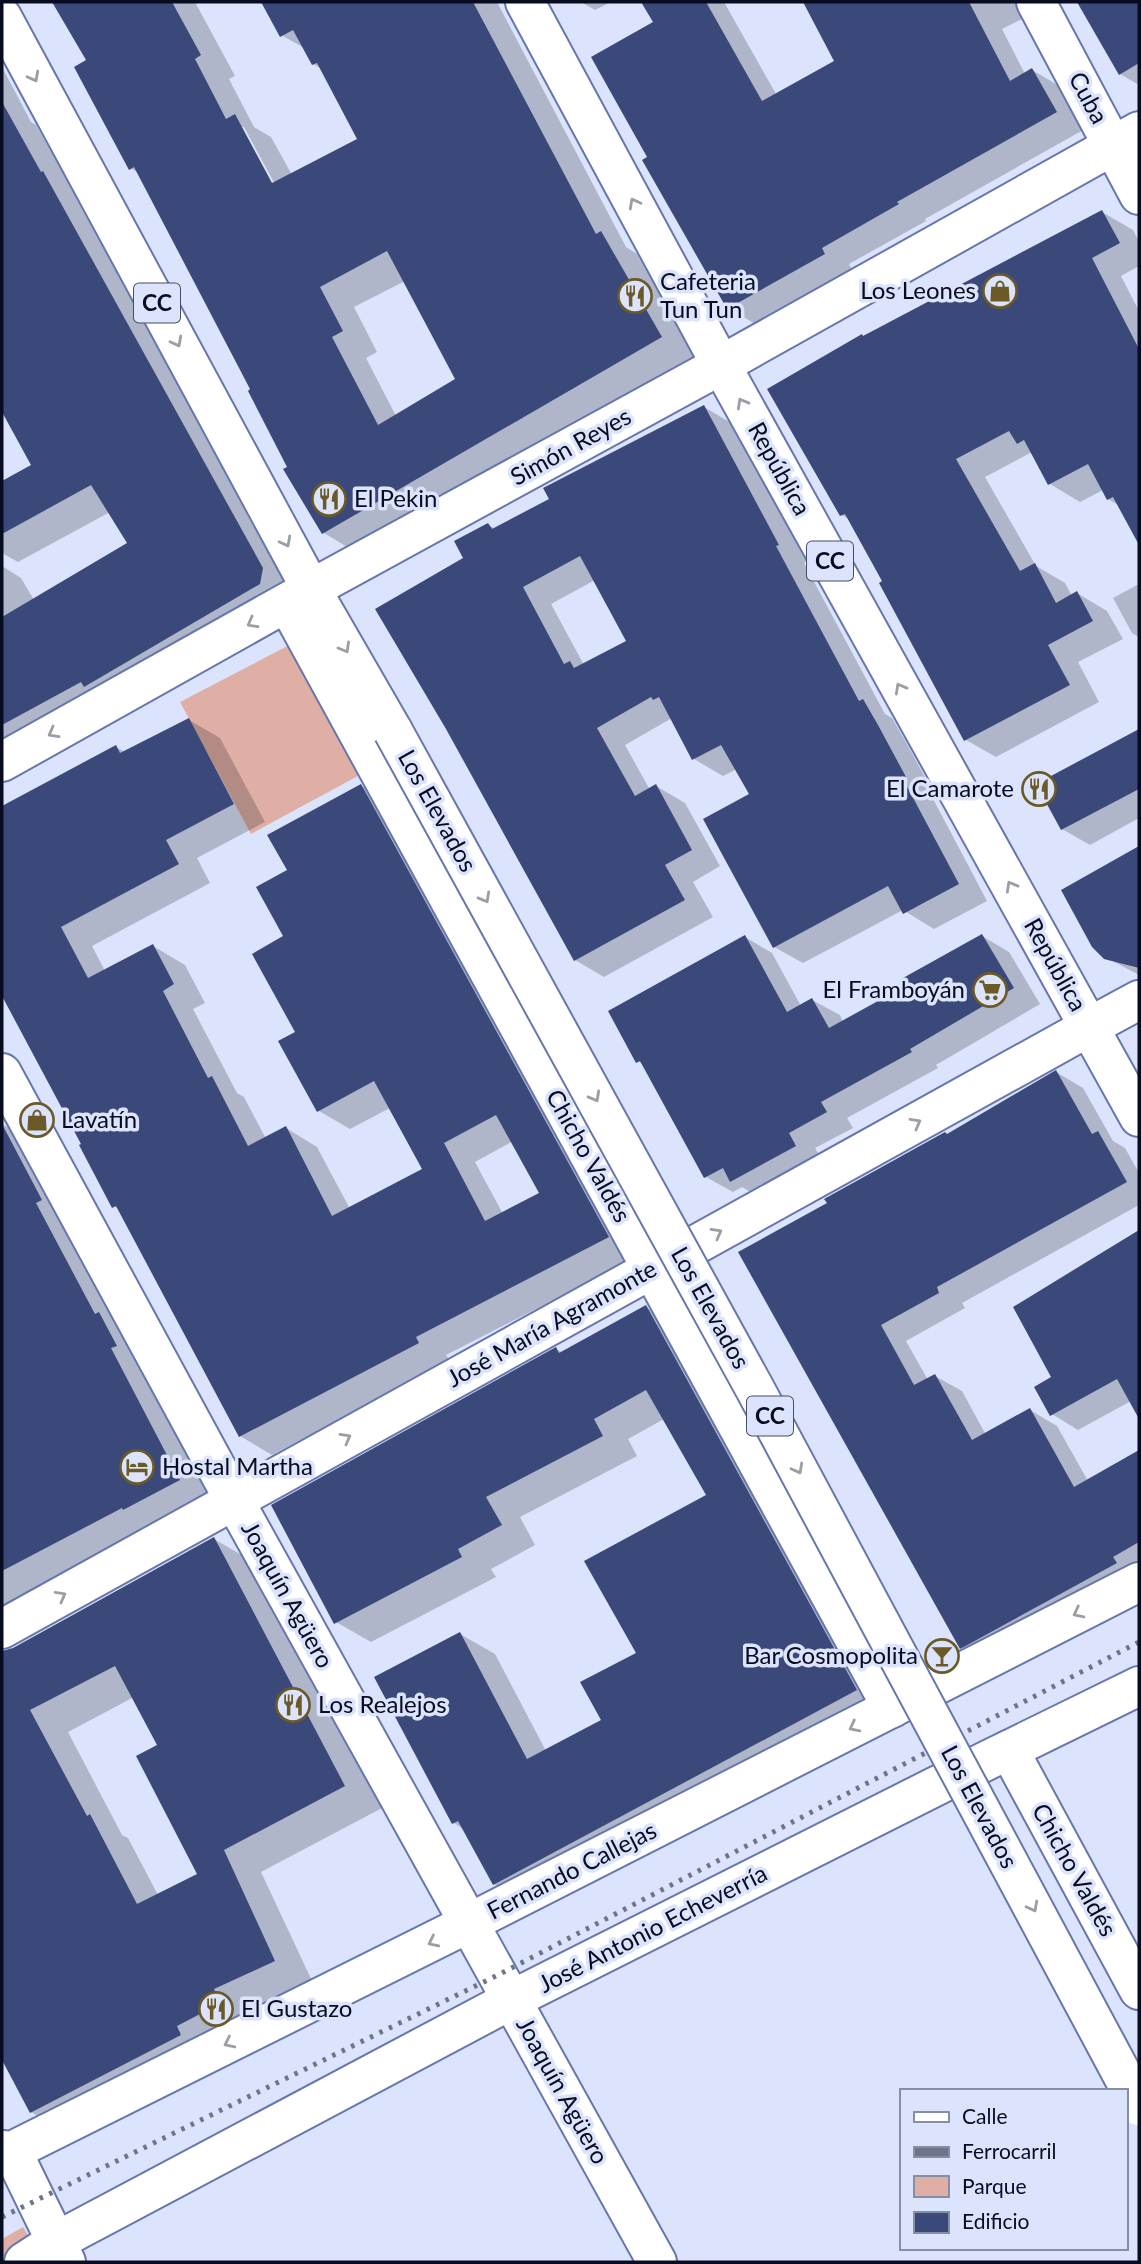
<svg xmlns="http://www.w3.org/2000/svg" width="1141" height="2264" font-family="Lato,sans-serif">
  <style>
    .green { fill: #dfaea5 }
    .shadow { fill: #0003; fill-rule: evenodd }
    .building { fill: #3a487a; fill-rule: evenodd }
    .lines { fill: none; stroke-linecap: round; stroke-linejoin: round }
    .minor-casing { stroke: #6777ae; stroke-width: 42 }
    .tertiary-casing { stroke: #6777ae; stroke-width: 42 }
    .primary-casing { stroke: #6777ae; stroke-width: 42 }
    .minor { stroke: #fff; stroke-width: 38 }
    .tertiary { stroke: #fff; stroke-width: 38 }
    .primary { stroke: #fff; stroke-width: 38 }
    .rail { stroke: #6e758b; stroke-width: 5; stroke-dasharray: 3.5 7; stroke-linecap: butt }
    .primary-bridge-casing { stroke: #6777ae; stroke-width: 42; stroke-linecap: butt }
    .primary-bridge { stroke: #fff; stroke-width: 38 }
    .oneway { stroke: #9c9ea6 }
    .labels { text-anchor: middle; stroke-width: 7; stroke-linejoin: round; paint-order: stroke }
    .shield { fill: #dbe4fc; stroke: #474d62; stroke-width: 2 }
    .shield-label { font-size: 23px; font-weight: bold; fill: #070c20 }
    .street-label { font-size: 24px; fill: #070c20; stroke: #dbe4fc }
    .poi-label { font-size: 24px; fill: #070c20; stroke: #dbe4fc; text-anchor: start }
  </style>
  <rect width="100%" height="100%" fill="#dbe4fc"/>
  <g class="green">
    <polygon points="297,641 367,771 251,834 180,702"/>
    <polygon points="23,2227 30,2238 2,2257 2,2239"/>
  </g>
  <g class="shadow">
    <path d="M54,2H195L235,76L229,79L254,127L271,137L292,175L360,140L322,69L313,64L306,49L281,35L263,2H497L626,247L637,254L696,358L359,554L324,533L253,390L139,173L130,168L88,61ZM240,127H244L278,190L275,192ZM405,281L457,379L396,416L366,358L377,352L354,307Z"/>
    <polygon points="581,2 611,2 595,10"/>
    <polygon points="643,2 724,2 776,94 836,61 806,4 809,2 1019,2 1026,17 1002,29 1025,74 1032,70 1061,87 1085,129 925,219 926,221 849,264 853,271 757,325 728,308 650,157 655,23"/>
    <polygon points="1079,2 1139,2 1139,85 1120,74"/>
    <polygon points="2,67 31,122 36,125 73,190 77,192 296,589 2,761 2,566 21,578 34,600 130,544 110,512 18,562 2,553 2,483 33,465 2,408"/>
    <polygon points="1102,212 1133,230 1139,242 1139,266 1121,276 1139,311 1139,542 1120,506 1108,499 1103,490 1080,502 1050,484 1032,452 985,477 1036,566 1065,583 1072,596 1077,593 1107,611 1123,639 1078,662 1099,702 996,757 966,740 850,520 842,515 865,338"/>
    <path d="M704,407L733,424L807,561L804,563L885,714L892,718L907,744L934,794L931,795L987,901L934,929L903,910L803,963L774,947L751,795L737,769L723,776L694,759L672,718L625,745L650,790L656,786L685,803L720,866L693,882L713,917L604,977L575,960L466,559L488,525L496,529L552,500ZM595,580L628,641L584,665L551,604Z"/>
    <polygon points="1139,584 1139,637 1132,633 1113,598"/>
    <path d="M189,720L220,738L265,822L197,858L210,883L92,946L105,971L153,946L185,965L205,1003L193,1009L237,1093L244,1097L266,1139L286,1128L317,1147L350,1209L424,1170L390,1108L350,1129L319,1111L281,1042L298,1033L285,937L290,871L361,786L393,804L640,1256L446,1355L450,1361L272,1455L240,1436L120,1210L114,1206L84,1145L2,995V808L116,747L125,752ZM513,1141L541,1193L503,1214L475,1162Z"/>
    <polygon points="1139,731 1139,818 1090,845 1062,829 1038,785"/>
    <polygon points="1139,848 1139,975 1105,957 1063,891"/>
    <polygon points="982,936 1009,952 1040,1004 936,1065 938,1068 847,1118 853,1128 815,1148 823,1162 759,1197 742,1187 733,1192 706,1177 645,1065 638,1061 745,937 772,953 801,1006 812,1000 840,1015 843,1022 910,986"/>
    <polygon points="1056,1072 1083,1088 1113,1141 1125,1148 1139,1173 1139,1205 962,1303 965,1308 906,1341 928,1380 935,1376 962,1391 986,1435 1030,1410 1057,1426 1088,1481 1139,1452 1139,1581 988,1663 961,1647 741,1253"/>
    <polygon points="2,1124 14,1131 215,1501 2,1620"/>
    <polygon points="1139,1232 1139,1415 1131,1401 1078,1430 1052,1414 1054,1378 1016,1308"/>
    <polygon points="646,1307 681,1327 891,1711 529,1904 494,1884 465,1830 454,1823 460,1634 495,1654 546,1751 603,1721 638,1654 708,1496 664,1419 628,1439 637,1456 520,1517 535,1545 491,1569 496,1577 371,1642 336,1622 556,1349 563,1353"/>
    <path d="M214,1539L252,1561L382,1808L261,1872L313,1983L69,2134L31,2112L2,2056V1656ZM134,1697L159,1746L199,1875L158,1895L128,1838L122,1835L68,1732Z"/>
  </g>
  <g class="building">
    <path d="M52,2H172L201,55L195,59L226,119L235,114L272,183L357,139L317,63L312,65L293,30L280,37L261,2H473L596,234L601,231L662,337L322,534L283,469L287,467L248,391L250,389L134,167L129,170L74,67L86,60ZM387,251L455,379L378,425L332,337L343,331L320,287Z"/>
    <polygon points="641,2 706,2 762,101 834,61 803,2 969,2 1010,81 1032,68 1057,112 897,202 899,204 822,248 825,254 727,309 642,160 647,157 591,57 653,22"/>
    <polygon points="1077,2 1139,2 1139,63 1119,75"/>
    <polygon points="2,102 41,172 43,171 263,568 260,584 84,687 81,682 2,725 2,617 127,543 91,485 2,534 2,481 31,465 2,412"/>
    <polygon points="1102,210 1120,243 1092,258 1139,349 1139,545 1113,497 1107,500 1088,464 1048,485 1024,440 1017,444 1009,431 956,459 1020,571 1035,563 1056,603 1077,591 1093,621 1048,645 1070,685 964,741 879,583 882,581 845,514 840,516 767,389 862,334 863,336"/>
    <path d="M704,405L779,545L776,546L859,701L863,699L878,725L906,777L903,779L959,884L903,914L888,886L773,948L703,819L749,794L721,745L692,760L659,697L653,700L651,697L597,728L635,796L656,784L692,850L665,865L685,900L574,961L446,729L375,609L463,558L454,541L488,523L492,529L549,499L543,488ZM580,556L626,641L574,668L570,661L564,664L523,587Z"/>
    <path d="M189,718L234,804L166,840L179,864L61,927L88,978L153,944L174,984L163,991L208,1078L212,1076L248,1146L286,1126L332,1216L422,1169L374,1081L317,1112L278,1041L295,1032L252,954L283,936L256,887L287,870L267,835L361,784L609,1237L416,1337L419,1343L239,1437L116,1206L112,1208L79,1145L81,1144L2,996V806L116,745L120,753ZM496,1115L539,1193L485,1221L444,1143Z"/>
    <polygon points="1139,729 1139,789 1061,830 1036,784"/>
    <polygon points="1139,846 1139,968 1104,959 1092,947 1061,890"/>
    <polygon points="982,934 1014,988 910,1049 912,1052 821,1102 827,1112 789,1133 796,1146 730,1182 723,1168 704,1178 640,1061 636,1063 608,1011 745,935 787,1012 812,998 829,1028 907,985 903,978"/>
    <polygon points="1056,1070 1092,1134 1098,1131 1127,1182 937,1287 939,1293 881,1325 914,1385 935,1374 972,1440 1030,1408 1074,1487 1139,1450 1139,1542 1113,1557 1117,1563 960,1649 738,1252 827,1203 824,1199 945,1132 947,1134"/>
    <polygon points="2,1124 42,1200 36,1203 95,1314 99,1312 117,1346 111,1348 180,1480 123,1510 122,1508 2,1571"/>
    <polygon points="1139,1230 1139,1419 1117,1379 1050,1416 1034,1387 1051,1377 1013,1307"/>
    <polygon points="646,1305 857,1690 493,1885 458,1821 452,1824 374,1677 460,1632 527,1759 601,1720 580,1682 636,1653 584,1561 706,1495 646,1390 594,1419 603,1436 486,1497 502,1525 458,1549 462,1557 334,1624 271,1505 556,1347 559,1353"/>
    <path d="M214,1537L345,1786L224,1850L275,1961L214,1989L221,2003L177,2026L181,2035L30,2113L2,2060V1651L13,1648ZM115,1666L157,1745L136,1756L197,1874L137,1904L90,1814L87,1816L30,1710Z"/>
  </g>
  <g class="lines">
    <g class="minor-casing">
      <g id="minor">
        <polyline points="1036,2 1139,195"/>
        <polyline points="287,603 892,1708"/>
        <polyline points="2,762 309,590"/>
        <polyline points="2,1073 234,1500 657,2262"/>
        <polyline points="2,1629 1089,1027"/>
        <polyline points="1009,1750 1139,1990"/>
        <polyline points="12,2151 66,2262"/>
        <polyline points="24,2262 55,2242 511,2000 990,1759 1139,1686"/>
      </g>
    </g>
    <g class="tertiary-casing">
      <g id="tertiary">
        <polyline points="311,589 721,365 1139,131"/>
        <polyline points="1089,1027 1139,1000"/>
        <polyline points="2,2150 12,2151 469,1923 1139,1582"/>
      </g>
    </g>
    <g class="primary-casing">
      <g id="primary">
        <polyline points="525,2 721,365 1139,1117"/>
        <polyline points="2,17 311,589 393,731"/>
      </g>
    </g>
    <use href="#minor" class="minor"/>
    <use href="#tertiary" class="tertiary"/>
    <use href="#primary" class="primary"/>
    <polyline class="rail" points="2,2217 498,1975 1139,1642"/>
    <g class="primary-bridge-casing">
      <polyline id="primary-bridge" points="393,731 755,1389 1139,2106"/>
    </g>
    <use href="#primary-bridge" class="primary-bridge"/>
  </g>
  <defs><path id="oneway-chevron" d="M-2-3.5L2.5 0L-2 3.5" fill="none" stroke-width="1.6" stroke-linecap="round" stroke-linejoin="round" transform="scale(1.75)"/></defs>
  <g class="oneway">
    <use href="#oneway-chevron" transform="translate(34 77) rotate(62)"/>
    <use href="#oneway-chevron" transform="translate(634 203) rotate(-118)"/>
    <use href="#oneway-chevron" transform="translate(177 342) rotate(62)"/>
    <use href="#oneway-chevron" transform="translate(742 403) rotate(-119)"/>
    <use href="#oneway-chevron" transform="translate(286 542) rotate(62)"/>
    <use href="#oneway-chevron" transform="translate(252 623) rotate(151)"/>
    <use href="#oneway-chevron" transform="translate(345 648) rotate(60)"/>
    <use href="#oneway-chevron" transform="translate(900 688) rotate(-119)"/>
    <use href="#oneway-chevron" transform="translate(53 733) rotate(151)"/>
    <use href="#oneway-chevron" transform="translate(1011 886) rotate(-119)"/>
    <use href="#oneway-chevron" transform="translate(485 898) rotate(61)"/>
    <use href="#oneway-chevron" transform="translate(595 1097) rotate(61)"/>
    <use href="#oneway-chevron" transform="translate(916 1123) rotate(-29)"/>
    <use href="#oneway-chevron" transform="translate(717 1233) rotate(-29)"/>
    <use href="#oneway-chevron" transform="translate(346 1438) rotate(-29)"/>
    <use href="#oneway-chevron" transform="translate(798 1469) rotate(62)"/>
    <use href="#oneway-chevron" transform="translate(61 1596) rotate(-29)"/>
    <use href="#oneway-chevron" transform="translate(1078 1613) rotate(153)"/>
    <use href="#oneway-chevron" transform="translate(854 1727) rotate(153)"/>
    <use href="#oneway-chevron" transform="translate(1033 1907) rotate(62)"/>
    <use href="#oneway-chevron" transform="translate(433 1942) rotate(154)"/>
    <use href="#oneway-chevron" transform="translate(229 2043) rotate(154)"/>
  </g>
  <defs>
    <g id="shop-ring" transform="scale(1.75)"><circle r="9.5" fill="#dbe4fc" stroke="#6b5a27" stroke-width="1.5"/><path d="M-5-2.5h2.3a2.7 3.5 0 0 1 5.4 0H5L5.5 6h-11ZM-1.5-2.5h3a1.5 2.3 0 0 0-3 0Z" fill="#6b5a27"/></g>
    <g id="restaurant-ring" transform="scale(1.75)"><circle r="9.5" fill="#dbe4fc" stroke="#6b5a27" stroke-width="1.5"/><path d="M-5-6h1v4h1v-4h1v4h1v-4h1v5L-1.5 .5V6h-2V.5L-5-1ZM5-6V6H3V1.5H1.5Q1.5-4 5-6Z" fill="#6b5a27"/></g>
    <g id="supermarket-ring" transform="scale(1.75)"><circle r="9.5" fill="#dbe4fc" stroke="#6b5a27" stroke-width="1.5"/><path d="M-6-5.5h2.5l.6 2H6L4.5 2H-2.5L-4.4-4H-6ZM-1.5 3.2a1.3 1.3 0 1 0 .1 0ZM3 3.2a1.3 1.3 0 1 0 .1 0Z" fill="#6b5a27"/></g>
    <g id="hotel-ring" transform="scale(1.75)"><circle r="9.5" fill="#dbe4fc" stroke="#6b5a27" stroke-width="1.5"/><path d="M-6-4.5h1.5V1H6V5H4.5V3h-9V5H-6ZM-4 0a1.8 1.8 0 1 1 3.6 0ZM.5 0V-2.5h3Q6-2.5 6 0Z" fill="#6b5a27"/></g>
    <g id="bar-ring" transform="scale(1.75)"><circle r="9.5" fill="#dbe4fc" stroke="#6b5a27" stroke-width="1.5"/><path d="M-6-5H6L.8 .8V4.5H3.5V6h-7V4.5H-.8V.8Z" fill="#6b5a27"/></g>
  </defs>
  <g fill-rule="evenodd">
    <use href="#shop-ring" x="1000" y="291"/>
    <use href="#restaurant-ring" x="635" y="296"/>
    <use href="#restaurant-ring" x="329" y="499"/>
    <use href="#restaurant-ring" x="1039" y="789"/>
    <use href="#supermarket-ring" x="990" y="990"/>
    <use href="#shop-ring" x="37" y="1120"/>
    <use href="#hotel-ring" x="137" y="1467"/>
    <use href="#bar-ring" x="942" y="1656"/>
    <use href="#restaurant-ring" x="293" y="1705"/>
    <use href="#restaurant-ring" x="216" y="2009"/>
  </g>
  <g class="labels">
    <g class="shield">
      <rect x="134" y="283.5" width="46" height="39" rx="5"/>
      <rect x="807" y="541.5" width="46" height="39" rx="5"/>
      <rect x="747" y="1396.5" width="46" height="39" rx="5"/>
    </g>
    <g class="shield-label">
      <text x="157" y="311">CC</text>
      <text x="830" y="569">CC</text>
      <text x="770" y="1424">CC</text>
    </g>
    <g class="street-label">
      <text transform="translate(1088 98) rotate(62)" y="8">Cuba</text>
      <text transform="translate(571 447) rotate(-29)" y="8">Simón Reyes</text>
      <text transform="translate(779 469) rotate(61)" y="8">República</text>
      <text transform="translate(437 811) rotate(61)" y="8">Los Elevados</text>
      <text transform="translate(1055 965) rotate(61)" y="8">República</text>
      <text transform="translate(588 1156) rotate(61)" y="8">Chicho Valdés</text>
      <text transform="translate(710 1308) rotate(61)" y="8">Los Elevados</text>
      <text transform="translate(552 1324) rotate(-29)" y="8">José María Agramonte</text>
      <text transform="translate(287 1595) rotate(61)" y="8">Joaquín Agüero</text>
      <text transform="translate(979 1807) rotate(62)" y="8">Los Elevados</text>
      <text transform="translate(1074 1870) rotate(61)" y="8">Chicho Valdés</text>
      <text transform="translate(572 1871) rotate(-27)" y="8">Fernando Callejas</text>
      <text transform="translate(653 1929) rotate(-27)" y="8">José Antonio Echeverría</text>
      <text transform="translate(562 2091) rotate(61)" y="8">Joaquín Agüero</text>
    </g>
    <g class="poi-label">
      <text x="660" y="290">Cafeteria<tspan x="660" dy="28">Tun Tun</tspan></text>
      <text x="976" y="299" text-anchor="end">Los Leones</text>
      <text x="354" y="507">El Pekin</text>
      <text x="1014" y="797" text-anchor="end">El Camarote</text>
      <text x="965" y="998" text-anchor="end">El Framboyán</text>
      <text x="61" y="1128">Lavatín</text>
      <text x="162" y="1475">Hostal Martha</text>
      <text x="918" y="1664" text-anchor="end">Bar Cosmopolita</text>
      <text x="318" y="1713">Los Realejos</text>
      <text x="241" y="2017">El Gustazo</text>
    </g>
  </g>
  <rect width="1141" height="2264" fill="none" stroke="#070c20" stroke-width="7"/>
  <rect x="900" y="2089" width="228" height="161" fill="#dbe4fc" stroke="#868ea4" stroke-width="2"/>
  <rect x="914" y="2112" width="35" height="10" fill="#ffffff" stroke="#868ea4" stroke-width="2"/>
  <text x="962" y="2124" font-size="21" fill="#070c20">Calle</text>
  <rect x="914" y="2147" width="35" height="10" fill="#6e758b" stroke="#868ea4" stroke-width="2"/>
  <text x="962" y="2159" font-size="21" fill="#070c20">Ferrocarril</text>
  <rect x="914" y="2176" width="35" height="21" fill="#dfaea5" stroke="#868ea4" stroke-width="2"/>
  <text x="962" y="2194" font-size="21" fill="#070c20">Parque</text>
  <rect x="914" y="2212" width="35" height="21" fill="#3a487a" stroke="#868ea4" stroke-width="2"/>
  <text x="962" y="2229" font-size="21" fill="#070c20">Edificio</text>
</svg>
